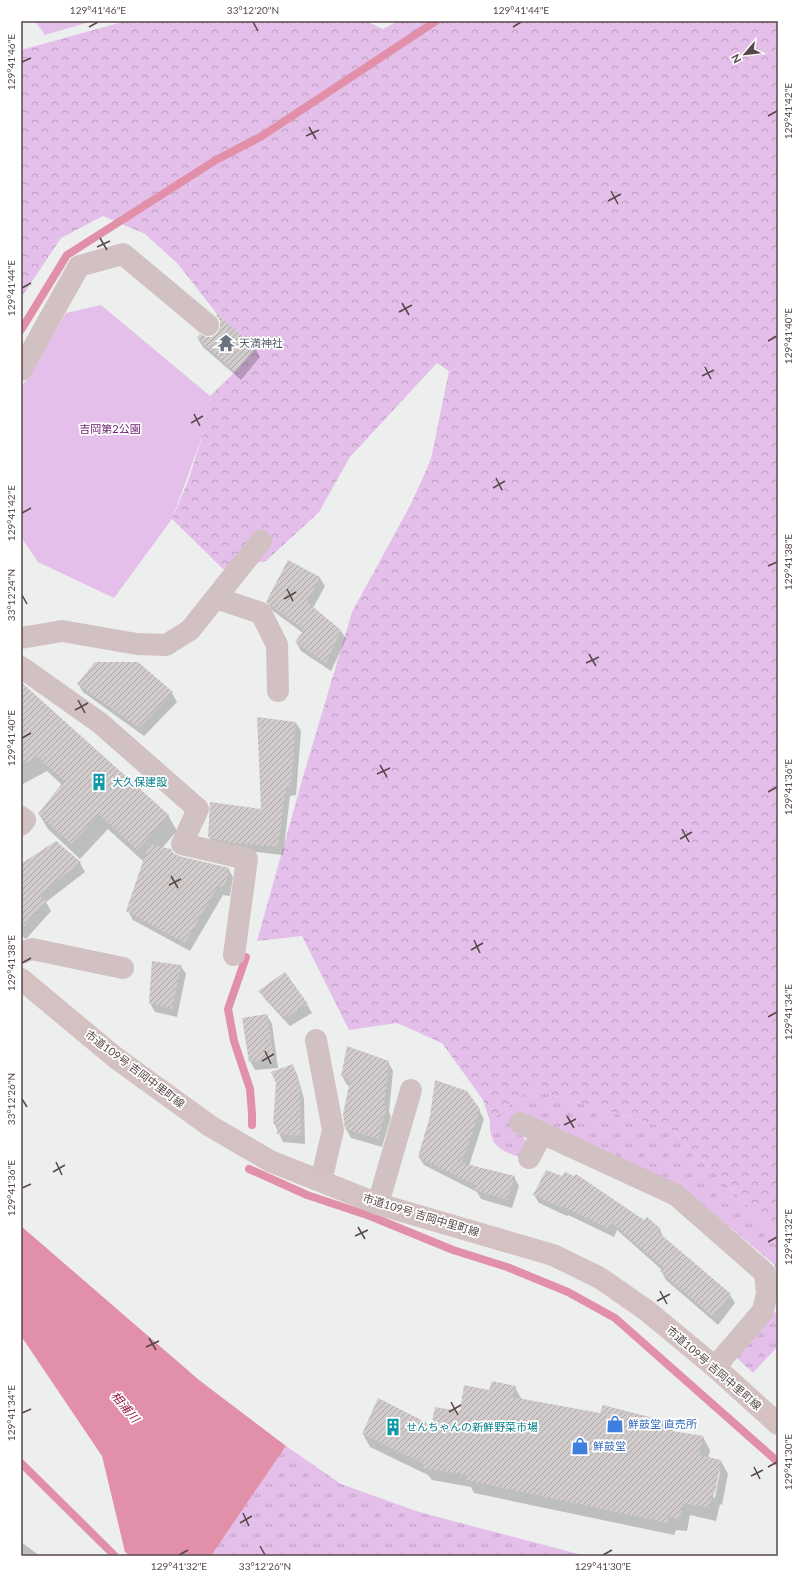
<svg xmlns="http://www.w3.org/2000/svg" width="799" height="1577" font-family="Lato,'Noto Sans JP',sans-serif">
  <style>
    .grass { fill: url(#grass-tufts) }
    .forest { fill: url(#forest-crowns) }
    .green { fill: #e3bfe9 }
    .water { fill: #e290aa }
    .shadow { fill: #0003; fill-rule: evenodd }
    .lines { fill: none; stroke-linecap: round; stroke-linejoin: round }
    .stream { stroke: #e290aa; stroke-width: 8 }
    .building { fill: url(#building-hatch) }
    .street { stroke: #d1c1c2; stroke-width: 22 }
    .secondary { stroke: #d4c1c1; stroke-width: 22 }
    .ticks { fill: none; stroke: #584748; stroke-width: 1.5 }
    .labels { text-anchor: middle; stroke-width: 3.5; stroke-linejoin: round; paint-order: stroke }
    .worship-label { font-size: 11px; fill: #5b616d; stroke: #fff; text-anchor: start }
    .park-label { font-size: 11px; fill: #6f2071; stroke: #fff }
    .culture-label { font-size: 11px; fill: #0d838f; stroke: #fff; text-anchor: start }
    .street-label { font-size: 11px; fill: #584748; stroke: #fff }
    .shop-label { font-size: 11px; fill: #366cbe; stroke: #fff; text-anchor: start }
    .water-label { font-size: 12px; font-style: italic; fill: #981a42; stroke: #fff }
    .neatline { fill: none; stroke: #584748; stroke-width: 1.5 }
    .ticks-label { font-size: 10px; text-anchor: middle; fill: #584748 }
  </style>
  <defs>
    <pattern id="grass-tufts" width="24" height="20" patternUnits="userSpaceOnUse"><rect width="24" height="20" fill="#e3bfe9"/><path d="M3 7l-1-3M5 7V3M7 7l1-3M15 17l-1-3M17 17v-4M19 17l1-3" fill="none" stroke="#bb9dbf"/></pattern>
    <pattern id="forest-crowns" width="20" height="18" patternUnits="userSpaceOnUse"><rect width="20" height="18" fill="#e3bfe9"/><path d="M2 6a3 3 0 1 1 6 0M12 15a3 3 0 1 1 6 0" fill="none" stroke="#bb9dbf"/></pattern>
    <pattern id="building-hatch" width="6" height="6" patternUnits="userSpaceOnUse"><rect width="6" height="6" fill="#d1cbcb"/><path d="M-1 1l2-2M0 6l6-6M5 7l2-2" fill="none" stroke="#aca7a7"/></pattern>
  </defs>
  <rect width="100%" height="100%" fill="#edefee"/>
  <g class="grass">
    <path d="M530,1089L671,1129L778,1236V1346L753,1373L736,1357L777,1310L775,1265L684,1189L520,1123L515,1133L523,1136L526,1142L519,1157C498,1150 489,1144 490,1121Z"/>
    <polygon points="286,1446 341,1484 419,1512 586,1556 211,1556"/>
  </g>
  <polygon class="forest" points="126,21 366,21 383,29 398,21 778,21 778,1236 671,1129 530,1089 490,1121 483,1100 442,1043 397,1023 349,1030 302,936 257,941 305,770 352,612 411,504 431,459 449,371 437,363 350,457 319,512 266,561 223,569 172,519 188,481 206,425 210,396 235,372 256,347 217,314 178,264 145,234 103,216 61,238 21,298 21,50"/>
  <g class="green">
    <polygon points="35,21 93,21 45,35"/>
    <polygon points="101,305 210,396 207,423 172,519 114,598 38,562 21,537 21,388 66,313"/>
  </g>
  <polygon class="water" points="21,1226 199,1380 286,1446 211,1556 130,1556 125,1552 102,1456 21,1336"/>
  <g class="shadow">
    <polygon points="217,315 255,348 260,357 241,380 203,347 198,339 212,338 218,334 221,327 221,322"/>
    <polygon points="288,562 320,578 325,586 313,608 341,631 346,639 331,671 301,651 296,642 303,633 273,611 267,602"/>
    <polygon points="21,684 168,815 177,831 162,848 179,857 228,868 233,877 230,896 223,895 190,951 133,920 128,911 144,862 108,829 80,859 48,829 39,814 62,785 47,771 21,785"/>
    <polygon points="78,684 172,693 177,702 144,736 83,692"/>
    <polygon points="296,723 301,731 296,795 290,796 283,855 239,850 214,846 209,837 262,810"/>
    <polygon points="56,842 80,863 85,872 46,902 51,911 26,939 21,935 21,865"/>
    <polygon points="181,966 186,974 177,1017 155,1012 150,1003"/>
    <polygon points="260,991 307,1004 312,1013 290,1026 265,999"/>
    <polygon points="267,1015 272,1024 278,1068 255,1070 250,1061"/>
    <polygon points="388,1062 393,1071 389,1112 391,1117 382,1147 351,1138 346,1129 350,1086 347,1085 342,1076"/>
    <polygon points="292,1066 297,1074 304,1099 305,1144 283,1142 274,1123"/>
    <polygon points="479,1110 484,1119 469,1166 514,1177 519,1186 512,1208 481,1199 477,1192 424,1165 419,1157"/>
    <polygon points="534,1195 644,1221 660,1230 664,1239 730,1295 735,1303 718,1325 666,1280 661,1271 662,1270 617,1230 614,1237 568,1215 567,1216 539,1203"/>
    <path d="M515,1387L522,1400L601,1415L668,1423L674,1433L703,1437L710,1450L708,1458L721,1461L728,1474L722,1505L720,1504L716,1521L690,1515L687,1531L676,1530L674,1535L474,1493L471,1487L432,1480L428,1475L370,1447L363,1434L432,1426L461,1412L490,1391ZM718,1471H720L715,1498L713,1497Z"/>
    <polygon points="21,1542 40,1556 21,1556"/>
  </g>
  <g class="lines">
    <g class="stream">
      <polyline points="21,330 67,255 216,160 262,136 436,21"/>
      <polyline points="246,957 228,1009 234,1041 250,1089 252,1114 252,1125"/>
      <polyline points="249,1169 307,1195 370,1216 453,1250 507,1267 568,1292 615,1318 778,1462"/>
      <polyline points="21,1463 115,1556"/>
    </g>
  </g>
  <g class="building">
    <polygon points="217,314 256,347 235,372 197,338 200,334 206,337 212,337 217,333 220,327 220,320 216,315"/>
    <polygon points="288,560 320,577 307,602 341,630 326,663 295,642 304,630 266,602"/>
    <polygon points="95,662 138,662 173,692 139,728 77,684"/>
    <polygon points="21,682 169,815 137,850 99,814 71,844 38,814 64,781 38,757 21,765"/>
    <polygon points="257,717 296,722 291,787 286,787 278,847 233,843 208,837 210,802 261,809"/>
    <polygon points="56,841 81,862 39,895 46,901 21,930 21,864"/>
    <polygon points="149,844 171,849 173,853 179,856 229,868 225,887 218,886 185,943 126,911"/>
    <polygon points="152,961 181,965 172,1009 149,1003"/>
    <polygon points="285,972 308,1004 285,1018 258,991"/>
    <polygon points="267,1014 274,1059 249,1062 242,1018"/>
    <polygon points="347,1046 389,1061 384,1106 387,1107 378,1139 345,1129 343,1114 350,1080 341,1076"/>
    <polygon points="293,1064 300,1085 301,1136 277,1134 278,1126 273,1123 276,1083 271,1072"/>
    <polygon points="435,1080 467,1091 480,1109 462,1163 515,1176 507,1200 475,1190 475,1185 418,1157 430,1116"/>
    <polygon points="546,1170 562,1176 565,1172 574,1176 576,1174 644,1220 647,1217 661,1229 658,1232 731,1294 713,1317 660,1271 663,1267 612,1223 609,1229 563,1207 562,1208 533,1195"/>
    <polygon points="492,1381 516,1386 512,1397 600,1413 603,1405 669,1422 666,1430 704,1436 699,1455 721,1460 715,1493 713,1492 709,1508 683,1503 680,1519 669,1517 667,1523 466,1480 466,1475 423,1468 424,1464 362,1434 378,1398 431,1425 435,1407 460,1411 464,1385 489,1390"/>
  </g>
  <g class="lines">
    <g class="street">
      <polyline points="21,370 79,266 123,254 208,325"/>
      <polyline points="216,598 261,613 277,645 278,691"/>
      <polyline points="21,638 62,631 137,644 166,645 190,630 261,541"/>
      <polyline points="21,667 100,723 198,809 182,844 247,859 234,955"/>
      <polyline points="21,817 25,820 21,825"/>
      <polyline points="21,953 32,949 123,968"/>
      <polyline points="316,1040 333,1130 321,1181"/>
      <polyline points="520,1123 676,1195 765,1273 767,1293 763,1311 715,1367"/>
      <polyline points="529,1158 542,1134"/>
      <polyline points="378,1204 411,1090"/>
    </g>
    <polyline class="secondary" points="21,979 116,1058 210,1126 270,1161 378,1204 553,1255 600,1278 646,1310 715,1367 778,1424"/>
  </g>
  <path class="ticks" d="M253,22L258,31M89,27L98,22M513,27L521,22M22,62L31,58M768,116L777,111M309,127L316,139M306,136L319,130M611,191L618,204M608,201L621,194M100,238L107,250M97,247L110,241M22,288L31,283M402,303L409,315M399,312L412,305M768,341L777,336M705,367L711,379M702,376L714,370M194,414L200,426M191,423L203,416M496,478L502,490M493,488L505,481M22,513L31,508M768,566L777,562M287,589L293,601M22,595L27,604M284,599L296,592M589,654L596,666M586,663L599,657M78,700L85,713M75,710L88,703M22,738L31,733M380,765L387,777M377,774L390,768M768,792L777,787M682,829L689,842M680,839L692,832M171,876L178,888M169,885L181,879M474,940L480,953M471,950L483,943M22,963L31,958M768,1017L777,1012M265,1051L271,1064M262,1061L274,1054M22,1099L27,1107M567,1116L574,1128M564,1125L576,1119M56,1162L62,1175M53,1172L65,1165M22,1188L31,1184M358,1227L365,1239M355,1236L368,1230M768,1242L777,1237M660,1291L667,1304M657,1301L670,1294M149,1338L156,1350M146,1347L159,1341M451,1402L458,1415M449,1412L461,1405M22,1413L31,1409M754,1467L760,1479M768,1467L777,1462M751,1476L763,1470M243,1513L249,1526M240,1523L252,1516M260,1546L265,1555M179,1555L188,1550M603,1555L612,1550"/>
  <defs>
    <g id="temple-bare" transform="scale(1.38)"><path d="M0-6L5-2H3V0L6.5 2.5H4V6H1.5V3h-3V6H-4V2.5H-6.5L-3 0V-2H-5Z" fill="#6b7280" stroke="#fff" stroke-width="2.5" paint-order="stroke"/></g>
    <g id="building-bare" transform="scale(1.38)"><path d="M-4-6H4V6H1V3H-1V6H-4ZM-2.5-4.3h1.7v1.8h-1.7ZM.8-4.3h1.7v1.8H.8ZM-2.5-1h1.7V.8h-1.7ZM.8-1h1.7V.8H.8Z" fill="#0f9aa8" stroke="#fff" stroke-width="2.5" paint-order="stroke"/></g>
    <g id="shop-bare" transform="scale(1.38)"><path d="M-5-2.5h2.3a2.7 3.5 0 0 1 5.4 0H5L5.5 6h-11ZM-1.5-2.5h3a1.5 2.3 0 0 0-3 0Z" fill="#3f7fe0" stroke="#fff" stroke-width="2.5" paint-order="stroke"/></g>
  </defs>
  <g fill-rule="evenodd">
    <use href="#temple-bare" x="226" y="343"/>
    <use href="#building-bare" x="99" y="782"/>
    <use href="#shop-bare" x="615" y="1424"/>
    <use href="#building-bare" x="393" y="1427"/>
    <use href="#shop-bare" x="580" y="1446"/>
  </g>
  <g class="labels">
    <g class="worship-label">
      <text x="239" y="347">天満神社</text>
    </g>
    <g class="park-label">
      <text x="110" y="433">吉岡第2公園</text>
    </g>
    <g class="culture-label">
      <text x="112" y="786">大久保建設</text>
      <text x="406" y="1431">せんちゃんの新鮮野菜市場</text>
    </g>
    <g class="street-label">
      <text transform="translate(135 1069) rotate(37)" y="4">市道109号 吉岡中里町線</text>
      <text transform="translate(421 1215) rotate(17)" y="4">市道109号 吉岡中里町線</text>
      <text transform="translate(714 1368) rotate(41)" y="4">市道109号 吉岡中里町線</text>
    </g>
    <g class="shop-label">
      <text x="628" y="1428">鮮鼓堂 直売所</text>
      <text x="593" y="1450">鮮鼓堂</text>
    </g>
    <g class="water-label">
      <text transform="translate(125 1407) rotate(50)" y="4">相浦川</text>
    </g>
  </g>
  <rect width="799" height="1577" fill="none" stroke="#ffffff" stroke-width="44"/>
  <g transform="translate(745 54) rotate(242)" stroke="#ffffff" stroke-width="3" paint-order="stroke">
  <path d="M0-3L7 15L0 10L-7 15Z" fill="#584748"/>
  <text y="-6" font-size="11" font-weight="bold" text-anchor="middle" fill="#584748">N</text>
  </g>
  <rect x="22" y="22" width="755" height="1533" class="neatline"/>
  <g class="ticks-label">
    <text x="98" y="14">129°41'46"E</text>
    <text x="253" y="14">33°12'20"N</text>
    <text x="521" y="14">129°41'44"E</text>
    <text transform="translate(11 62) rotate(-90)" y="4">129°41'46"E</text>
    <text transform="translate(788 111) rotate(-90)" y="4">129°41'42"E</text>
    <text transform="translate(11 288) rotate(-90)" y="4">129°41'44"E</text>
    <text transform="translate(788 336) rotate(-90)" y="4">129°41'40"E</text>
    <text transform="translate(11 513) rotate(-90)" y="4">129°41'42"E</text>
    <text transform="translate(788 562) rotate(-90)" y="4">129°41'38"E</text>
    <text transform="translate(11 595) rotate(-90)" y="4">33°12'24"N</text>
    <text transform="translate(11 738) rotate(-90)" y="4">129°41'40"E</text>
    <text transform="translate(788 787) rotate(-90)" y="4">129°41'36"E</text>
    <text transform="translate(11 963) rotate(-90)" y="4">129°41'38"E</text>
    <text transform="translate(788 1012) rotate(-90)" y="4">129°41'34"E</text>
    <text transform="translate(11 1099) rotate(-90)" y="4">33°12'26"N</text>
    <text transform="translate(11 1188) rotate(-90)" y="4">129°41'36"E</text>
    <text transform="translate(788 1237) rotate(-90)" y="4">129°41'32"E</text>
    <text transform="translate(11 1413) rotate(-90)" y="4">129°41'34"E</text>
    <text transform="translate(788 1462) rotate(-90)" y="4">129°41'30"E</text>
    <text x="179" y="1570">129°41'32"E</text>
    <text x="265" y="1570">33°12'26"N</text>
    <text x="603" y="1570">129°41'30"E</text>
  </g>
</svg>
